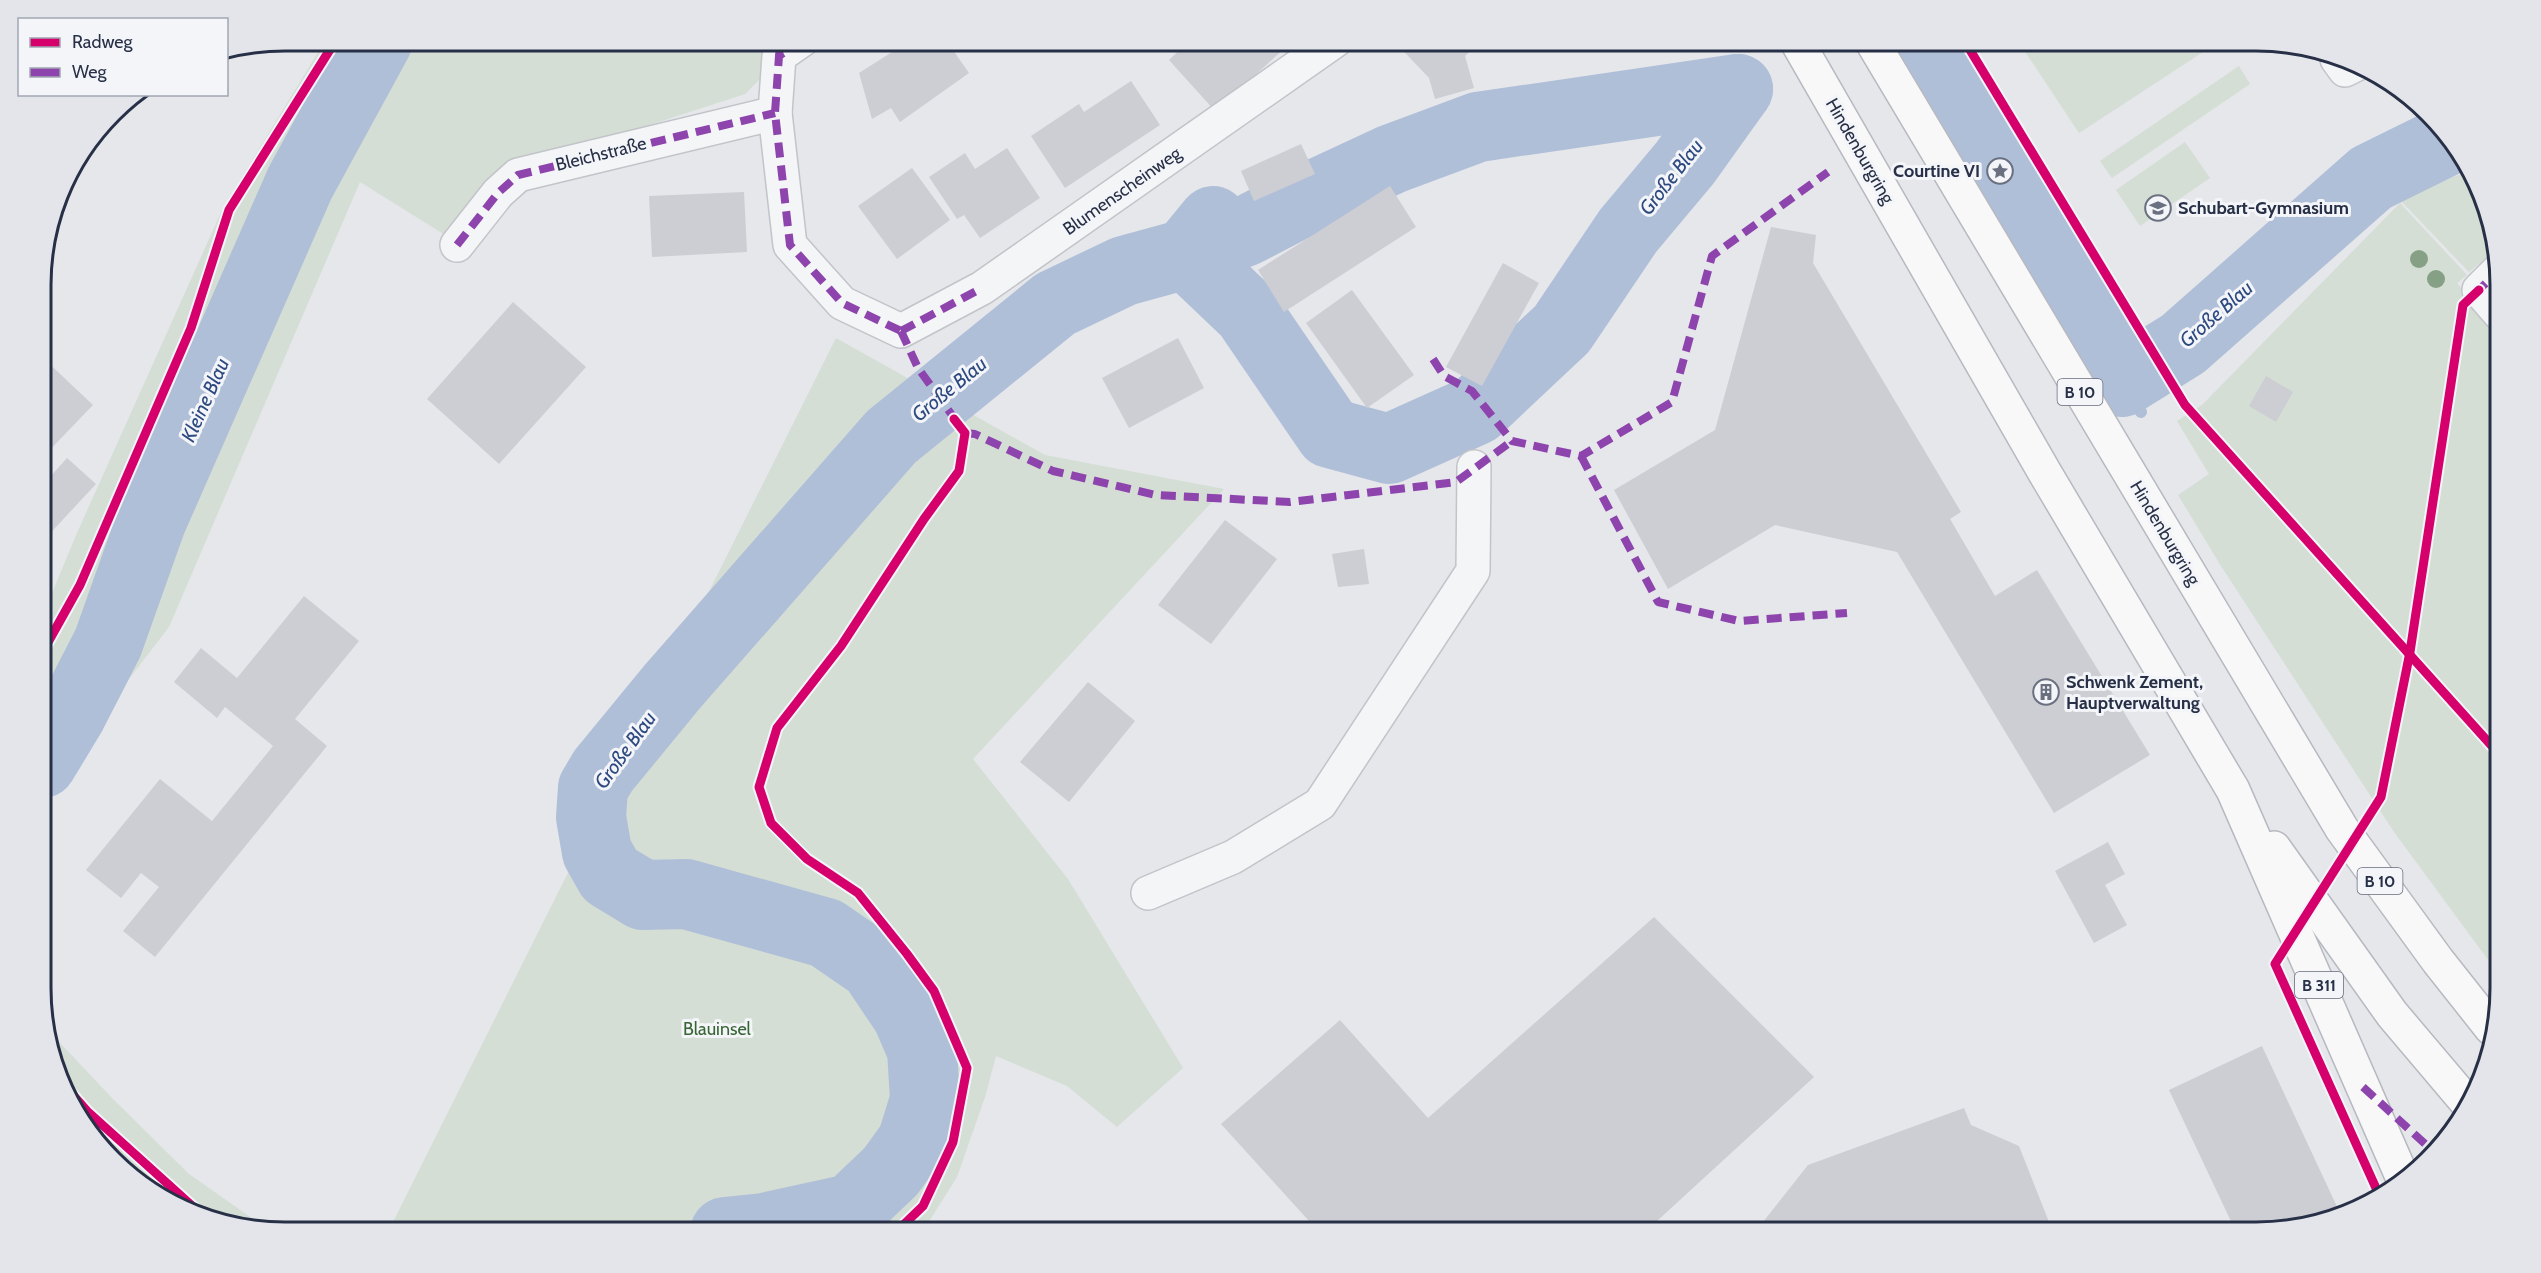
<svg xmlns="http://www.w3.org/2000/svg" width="2541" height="1273" font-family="Cabin,sans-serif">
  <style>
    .green { fill: #d4ded5 }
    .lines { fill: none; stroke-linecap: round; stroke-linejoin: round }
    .stream { stroke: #b0bfd8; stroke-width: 12 }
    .river { stroke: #b0bfd8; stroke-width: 70 }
    .building { fill: #ccced3 }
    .minor-casing { stroke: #c2c4c9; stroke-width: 36 }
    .highway-casing { stroke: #b7b9c0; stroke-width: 36 }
    .minor { stroke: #f4f5f7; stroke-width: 33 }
    .highway { stroke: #f8f8f9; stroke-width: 33 }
    .quiet { stroke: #8e44ad; stroke-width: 8; stroke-dasharray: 15 8; stroke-linecap: butt }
    .cycleway-casing { stroke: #f3f5f9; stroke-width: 13 }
    .cycleway { stroke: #d6006c; stroke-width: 9 }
    .tree { fill: #86a086 }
    .labels { text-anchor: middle; stroke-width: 6; stroke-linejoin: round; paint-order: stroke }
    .shield { fill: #f3f5f9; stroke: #656b7c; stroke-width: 1.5 }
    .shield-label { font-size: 16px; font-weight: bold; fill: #283047 }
    .street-label { font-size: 18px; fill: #283047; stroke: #f3f5f9 }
    .poi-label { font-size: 18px; font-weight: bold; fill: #283047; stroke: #f3f5f9; text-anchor: start }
    .park-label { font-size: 18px; fill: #386534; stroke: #f3f5f9 }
    .water-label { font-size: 20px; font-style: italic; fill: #2d4980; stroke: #f3f5f9 }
    .rim { fill: none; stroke: #283047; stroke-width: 3 }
  </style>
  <rect width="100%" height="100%" fill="#e5e7eb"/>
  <g class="green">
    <polygon points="325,41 762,41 762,77 745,94 502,173 453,240 360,182 169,627 42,792 42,617 77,533 223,208"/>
    <polygon points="2018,41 2220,41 2079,133"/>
    <polygon points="2239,66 2250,84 2112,178 2100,161"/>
    <polygon points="2185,142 2210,178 2140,226 2116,190"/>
    <polygon points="2468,172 2497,249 2469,272 2401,201 2429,185"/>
    <polygon points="2400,203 2467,275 2457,283 2499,334 2500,976 2394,832 2221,566 2178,495 2209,474 2177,421 2202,405"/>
    <polygon points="836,338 1045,455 1224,489 973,759 1068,879 1183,1068 1117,1127 1067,1086 996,1056 985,1097 957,1177 925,1228 919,1232 388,1232"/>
    <polygon points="44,1026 113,1099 189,1174 266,1228 177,1207 91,1136 59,1081"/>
  </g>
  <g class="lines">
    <polyline class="stream" points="2122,382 2141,412"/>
    <g class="river">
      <polyline points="1923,40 2122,382 2183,344 2371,178 2450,139"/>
      <polyline points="1213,221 1186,254 1248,313 1330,433 1389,449 1476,410 1562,329 1628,231 1685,163 1738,89"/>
      <polyline points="42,763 71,715 108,643 151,522 300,183 378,40"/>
      <polyline points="725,1232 764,1228 851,1209 891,1171 912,1142 925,1100 922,1050 907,1015 874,966 826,933 686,894 643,895 610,875 597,852 591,817 593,788 603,771 672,687 891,437 1055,304 1124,271 1186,254 1246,231 1323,191 1392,159 1478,127 1738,89"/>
    </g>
  </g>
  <g class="building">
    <polygon points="911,40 946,40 969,73 900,122 891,108 872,119 859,73"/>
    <polygon points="1190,40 1294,40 1215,111 1169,60"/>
    <polygon points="1393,40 1482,40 1465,56 1474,88 1435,99 1429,78"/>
    <polygon points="1131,81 1160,125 1065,188 1031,136 1079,104 1084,112"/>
    <polygon points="1301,144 1315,174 1254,201 1241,171"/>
    <polygon points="1007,148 1040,198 980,238 964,215 957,219 929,177 965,153 975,169"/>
    <polygon points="912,168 950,220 897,259 858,206"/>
    <polygon points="1390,186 1416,227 1284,312 1258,270"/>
    <polygon points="744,192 747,252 652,257 649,196"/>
    <polygon points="1771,227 1816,235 1813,263 1961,512 1950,519 1995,596 2037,570 2150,755 2054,813 1897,552 1775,525 1668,589 1614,490 1715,430"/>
    <polygon points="1503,263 1539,283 1482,386 1446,367"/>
    <polygon points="1352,290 1414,375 1367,408 1306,323"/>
    <polygon points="513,302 586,367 499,464 427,399"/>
    <polygon points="1178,338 1204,388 1129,428 1102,378"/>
    <polygon points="41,356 93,405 41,459"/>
    <polygon points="2266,376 2293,392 2276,422 2249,406"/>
    <polygon points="67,458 96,484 42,542 42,486"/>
    <polygon points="1225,520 1277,559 1211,644 1158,605"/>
    <polygon points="1364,549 1369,584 1338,587 1332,554"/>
    <polygon points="304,596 359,641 295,719 327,746 155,957 123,931 159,887 141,873 121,898 86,870 160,779 212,821 273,746 225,707 217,718 174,682 201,648 237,678"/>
    <polygon points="1088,682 1135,721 1069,802 1020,762"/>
    <polygon points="2108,842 2125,874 2105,885 2127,925 2094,943 2055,871"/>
    <polygon points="1654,917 1814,1077 1645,1232 1319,1232 1221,1124 1340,1020 1428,1118"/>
    <polygon points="2262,1046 2340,1213 2321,1222 2271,1232 2236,1232 2169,1090"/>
    <polygon points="1964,1108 1971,1125 2019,1146 2053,1232 1755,1232 1808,1165"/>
  </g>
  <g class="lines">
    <g class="minor-casing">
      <g id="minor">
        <polyline points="802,40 779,56 775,113 790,245 842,303 901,331 982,288 1336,40"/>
        <polyline points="2337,59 2345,70 2357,64"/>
        <polyline points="457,245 498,193 518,175 775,113"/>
        <polyline points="2498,271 2479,290 2499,313"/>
        <polyline points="1148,893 1233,857 1320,804 1473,571 1474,467"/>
      </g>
    </g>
    <g class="highway-casing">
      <g id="highway">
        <polyline points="1796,40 2045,473 2233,790 2404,1181"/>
        <polyline points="1871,40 2342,829 2438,961 2491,1028"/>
        <polyline points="2274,848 2392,1014 2469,1105"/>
      </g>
    </g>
    <use href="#minor" class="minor"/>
    <use href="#highway" class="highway"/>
    <g class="quiet">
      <polyline points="802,40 779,56 775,113 790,245 842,303 901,331"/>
      <polyline points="779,56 781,40"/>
      <polyline points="457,245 498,193 518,175 775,113"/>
      <polyline points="2475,294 2498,271"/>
      <polyline points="901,331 918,368 957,422"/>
      <polyline points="901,331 982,288"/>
      <polyline points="1433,359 1444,376 1472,391 1512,441 1581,456 1672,402 1712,256 1828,172"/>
      <polyline points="965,433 975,434 1053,471 1156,495 1290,502 1456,482 1512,441"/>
      <polyline points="1581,456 1658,602 1739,621 1847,613"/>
      <polyline points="2363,1087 2435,1153"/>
    </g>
    <g class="cycleway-casing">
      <g id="cycleway">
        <polyline points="1964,40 2185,405 2500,755"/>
        <polyline points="42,653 80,585 191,328 229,210 336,40"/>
        <polyline points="58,1078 87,1111 200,1213"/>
        <polyline points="2380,1197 2275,964 2381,797 2410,652 2463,305 2479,290"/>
        <polyline points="896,1232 923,1206 953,1142 967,1068 934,991 907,954 858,893 807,859 771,823 759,787 777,728 841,646 924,519 959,471 965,433 954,419"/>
      </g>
    </g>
    <use href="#cycleway" class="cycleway"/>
  </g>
  <g class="tree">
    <circle cx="2419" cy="259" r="9"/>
    <circle cx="2436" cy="279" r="9"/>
  </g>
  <defs>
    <g id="sight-ring" transform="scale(1.35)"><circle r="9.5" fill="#f3f5f9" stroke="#6a7080" stroke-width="1.5"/><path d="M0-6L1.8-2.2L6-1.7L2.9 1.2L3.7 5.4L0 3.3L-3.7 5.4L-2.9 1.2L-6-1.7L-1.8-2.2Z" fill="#6a7080"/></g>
    <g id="school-ring" transform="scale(1.35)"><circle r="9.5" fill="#f3f5f9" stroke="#6a7080" stroke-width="1.5"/><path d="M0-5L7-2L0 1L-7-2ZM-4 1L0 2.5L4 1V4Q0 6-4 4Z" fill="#6a7080"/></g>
    <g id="building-ring" transform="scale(1.35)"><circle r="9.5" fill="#f3f5f9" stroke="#6a7080" stroke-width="1.5"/><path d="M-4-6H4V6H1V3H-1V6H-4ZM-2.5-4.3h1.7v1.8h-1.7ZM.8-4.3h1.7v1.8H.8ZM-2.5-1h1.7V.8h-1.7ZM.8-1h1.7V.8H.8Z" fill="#6a7080"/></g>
  </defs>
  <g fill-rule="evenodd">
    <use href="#sight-ring" x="2000" y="171"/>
    <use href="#school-ring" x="2158" y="208"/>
    <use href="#building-ring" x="2046" y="692"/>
  </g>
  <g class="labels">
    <g class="shield">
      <rect x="2057.5" y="379" width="45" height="26" rx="4.5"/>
      <rect x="2357.5" y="868" width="45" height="26" rx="4.5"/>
      <rect x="2295" y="972" width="48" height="26" rx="4.5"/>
    </g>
    <g class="shield-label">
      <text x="2080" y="398">B 10</text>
      <text x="2380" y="887">B 10</text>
      <text x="2319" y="991">B 311</text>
    </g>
    <g class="street-label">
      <text transform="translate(1860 151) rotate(60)" y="6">Hindenburgring</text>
      <text transform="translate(601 154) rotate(-14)" y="6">Bleichstraße</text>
      <text transform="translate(1122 191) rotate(-35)" y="6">Blumenscheinweg</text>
      <text transform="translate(2165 533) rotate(59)" y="6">Hindenburgring</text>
    </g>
    <g class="poi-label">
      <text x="1980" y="177" text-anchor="end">Courtine VI</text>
      <text x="2178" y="214">Schubart-Gymnasium</text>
      <text x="2066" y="688">Schwenk Zement,<tspan x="2066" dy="21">Hauptverwaltung</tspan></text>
    </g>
    <g class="park-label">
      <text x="717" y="1035">Blauinsel</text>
    </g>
    <g class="water-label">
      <text transform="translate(1671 177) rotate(-52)" y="7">Große Blau</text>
      <text transform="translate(2216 314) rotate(-41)" y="7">Große Blau</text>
      <text transform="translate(949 389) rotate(-39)" y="7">Große Blau</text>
      <text transform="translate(205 400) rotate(-66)" y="7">Kleine Blau</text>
      <text transform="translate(625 750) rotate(-54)" y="7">Große Blau</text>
    </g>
  </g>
  <path d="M0 0H2541V1273H0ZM285 51H2256A234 234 0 0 1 2490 285V988A234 234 0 0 1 2256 1222H285A234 234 0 0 1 51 988V285A234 234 0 0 1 285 51Z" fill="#e3e5eb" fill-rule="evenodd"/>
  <path class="rim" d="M285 51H2256A234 234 0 0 1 2490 285V988A234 234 0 0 1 2256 1222H285A234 234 0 0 1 51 988V285A234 234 0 0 1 285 51Z"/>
  <rect x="18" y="18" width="210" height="78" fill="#f3f5f9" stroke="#a2a6b2" stroke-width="1.5"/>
  <rect x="30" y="38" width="30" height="9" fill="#d6006c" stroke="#a2a6b2" stroke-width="1.5"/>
  <text x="72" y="48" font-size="18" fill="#283047">Radweg</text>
  <rect x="30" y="68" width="30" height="9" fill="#8e44ad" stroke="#a2a6b2" stroke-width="1.5"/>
  <text x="72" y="78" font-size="18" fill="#283047">Weg</text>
</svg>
